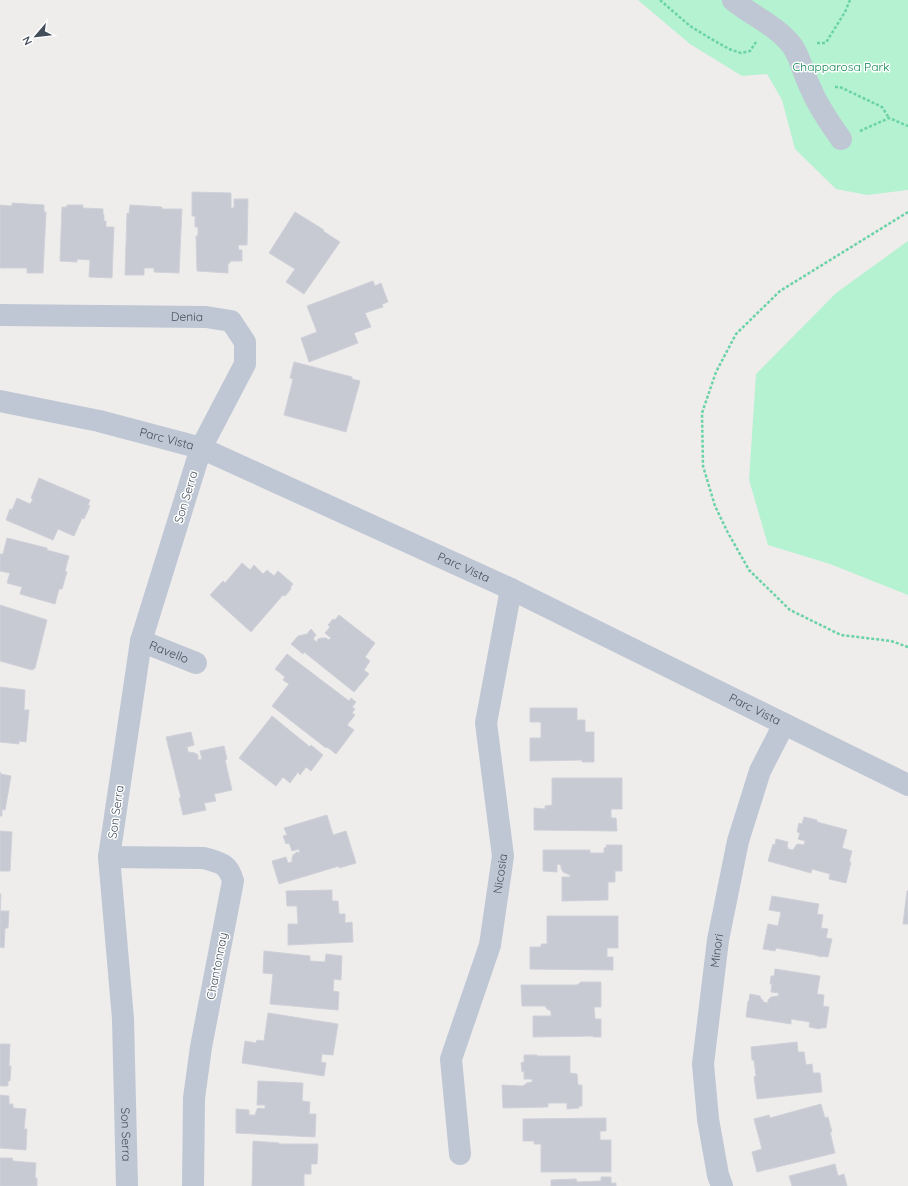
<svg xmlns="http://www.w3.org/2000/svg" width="908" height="1186" font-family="Quicksand,sans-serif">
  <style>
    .green { fill: #b5f2d1 }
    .building { fill: #c7cad3; stroke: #cfd1d9 }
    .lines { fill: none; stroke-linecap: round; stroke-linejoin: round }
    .path { stroke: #6ad3a7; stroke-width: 2.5; stroke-dasharray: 3 2; stroke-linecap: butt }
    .minor { stroke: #bec7d3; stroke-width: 22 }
    .labels { text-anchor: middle; stroke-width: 3; stroke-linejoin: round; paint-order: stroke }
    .park-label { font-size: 12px; fill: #0e8251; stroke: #fff }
    .street-label { font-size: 12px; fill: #434e5b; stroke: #fff }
  </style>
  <rect width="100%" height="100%" fill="#efecec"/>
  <g class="green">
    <polygon points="638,0 908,0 908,190 867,195 836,189 795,149 782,100 767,74 742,76 690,44"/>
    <polygon points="908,241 908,595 830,564 768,545 749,480 756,374 836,293"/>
  </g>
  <g class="building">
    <polygon points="192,192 231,193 231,208 234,208 234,199 248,199 247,245 238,245 239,250 242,250 242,261 230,261 230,263 228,263 228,273 197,271 196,236 198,236 198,227 195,227 195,216 192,216"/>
    <polygon points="12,203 44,205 44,212 46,212 43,273 27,273 27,268 0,268 0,205 12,206"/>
    <polygon points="67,205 83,205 83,208 103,209 103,214 104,215 104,221 106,221 106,227 114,227 112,278 89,277 90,260 77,259 77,262 60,261 62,207 67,207"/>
    <polygon points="130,205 162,207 162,209 182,209 179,273 154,272 154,268 144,268 144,275 125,275 127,213 129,214"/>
    <polygon points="295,212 324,230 323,231 340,242 304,294 286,282 295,269 269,253"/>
    <polygon points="373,281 375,286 381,283 388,302 382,304 383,307 365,313 371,327 354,333 358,343 309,362 301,338 317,332 307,306"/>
    <polygon points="294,362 352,377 352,379 360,381 346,432 284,415 293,379 290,378"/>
    <polygon points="39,478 90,500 88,505 90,506 84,519 82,518 74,536 58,529 53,540 6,520 10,509 12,510 17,498 30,504 33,499 31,498"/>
    <polygon points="7,538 47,548 47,550 69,556 65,571 67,572 62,589 59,589 55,604 20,594 22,587 7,583 10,573 0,571 0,554 3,554"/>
    <polygon points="242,563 250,570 254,565 263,574 267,570 274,576 278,571 293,584 290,588 291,589 285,596 283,595 251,632 210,595 223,581 225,583"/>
    <polygon points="0,605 47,620 35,668 32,670 0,661"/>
    <polygon points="339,615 375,643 365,657 370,661 364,670 369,674 354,692 304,652 303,654 291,644 298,636 307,634 311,629 316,635 313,639 317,642 318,639 322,638 326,638 329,640 331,638 325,633 330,627 328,625 333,619 335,620"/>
    <polygon points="287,654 349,701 351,698 356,702 352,707 355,709 352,713 355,715 347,725 354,730 336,754 327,747 326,748 272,706 289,684 283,680 285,677 275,669"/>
    <polygon points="0,687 25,690 24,710 29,710 26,742 19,741 19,744 0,742"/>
    <polygon points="530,708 577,708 577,720 585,720 585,732 594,732 594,762 582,762 582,760 530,761 530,738 541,738 541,722 530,722"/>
    <polygon points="272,716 310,747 311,745 323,755 311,771 306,767 300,775 298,772 290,783 283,777 276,786 239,758"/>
    <polygon points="191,732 194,745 187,747 188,752 195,753 198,755 198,760 202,759 200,751 224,746 227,759 225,760 232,790 214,794 216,801 204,803 206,810 183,815 179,798 181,798 166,737"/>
    <polygon points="0,772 1,774 11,776 5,810 2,809 2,816 0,816"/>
    <polygon points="552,778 622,778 622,809 611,809 611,818 616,818 617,831 534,830 534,808 545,809 545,806 552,805"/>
    <polygon points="327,815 333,835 346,831 356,863 339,868 339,866 279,884 272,861 286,857 288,863 292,862 292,858 293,855 297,852 300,853 299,849 292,851 289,843 286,844 283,836 287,835 284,828"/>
    <polygon points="804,817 817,820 817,822 847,830 842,848 852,851 849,862 851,862 846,883 829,879 830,874 812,869 811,873 768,861 773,844 775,845 776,839 788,842 787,847 788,847 788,849 793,850 797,844 804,845 805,841 798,839 800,833 797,832 799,823 802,824"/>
    <polygon points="0,831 12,832 10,871 0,871"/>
    <polygon points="606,845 622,845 622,871 615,871 615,882 608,882 608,900 562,901 562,877 570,877 570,875 563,872 561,868 561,865 557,864 557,872 543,871 543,850 590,850 590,853 604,853 604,848 607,847"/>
    <polygon points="332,890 332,901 338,901 339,914 345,914 345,923 352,922 353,942 288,945 288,924 298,924 297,906 287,906 286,891"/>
    <polygon points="907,891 908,891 908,924 903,924"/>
    <polygon points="0,894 1,894 0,911 9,911 8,928 5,928 4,948 0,947"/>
    <polygon points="772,896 819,904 817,914 823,915 821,928 828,929 826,938 832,939 828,957 821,956 821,957 815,955 776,948 775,951 763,949 768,924 778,926 781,912 769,910"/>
    <polygon points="547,916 618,916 618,948 607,948 607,957 613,957 613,970 530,969 530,947 541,947 541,944 547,944"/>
    <polygon points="264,951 310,956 310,961 325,962 326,954 342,956 341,980 334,979 333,991 339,992 338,1010 270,1004 273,974 263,973"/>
    <polygon points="775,969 820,976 817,994 824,995 823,1006 829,1007 826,1028 821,1028 820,1029 809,1027 810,1022 791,1019 791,1024 746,1017 748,1001 749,1001 750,994 760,996 761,999 763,1000 763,1002 768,1003 768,1000 771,997 778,996 779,993 771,992 772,984 770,984 771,976 774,976"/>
    <polygon points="581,982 601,982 601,1007 594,1007 595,1019 601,1019 601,1037 593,1037 593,1036 533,1037 533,1016 551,1016 551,1011 547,1009 545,1006 522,1006 521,985 577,985"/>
    <polygon points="268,1013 338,1024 333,1055 322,1054 321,1062 326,1063 324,1076 242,1063 245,1041 256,1043 257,1040 264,1041"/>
    <polygon points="797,1042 798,1052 804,1052 806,1065 812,1064 813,1073 820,1073 822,1092 757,1099 754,1077 756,1076 754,1060 752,1060 751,1047"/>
    <polygon points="0,1044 10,1044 9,1066 11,1066 10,1081 8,1081 8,1086 0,1086"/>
    <polygon points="524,1055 537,1055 537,1056 570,1056 570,1073 577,1074 578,1085 582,1085 582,1106 579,1106 579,1108 567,1109 567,1103 548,1103 548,1107 503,1108 502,1085 523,1086 527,1083 532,1082 532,1079 524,1079 524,1071 522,1072 521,1063 524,1062"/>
    <polygon points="258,1081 303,1083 302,1101 310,1102 309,1114 316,1114 315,1137 236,1133 236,1109 249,1110 249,1115 255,1115 257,1109 260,1108 265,1109 265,1105 257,1105"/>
    <polygon points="0,1095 9,1096 9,1104 13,1104 13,1108 26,1109 24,1129 27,1129 26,1150 0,1148"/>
    <polygon points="821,1104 825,1118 828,1117 832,1132 830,1132 835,1153 757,1172 752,1152 762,1149 754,1119 769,1115 770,1118"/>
    <polygon points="606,1118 606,1131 600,1131 600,1140 611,1140 611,1172 541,1172 541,1144 534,1144 534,1141 523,1141 523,1119"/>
    <polygon points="253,1141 279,1143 279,1144 318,1144 317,1164 311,1164 311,1174 304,1174 304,1186 252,1186"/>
    <polygon points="0,1158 12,1158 13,1161 36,1163 35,1178 37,1178 37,1186 0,1186"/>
    <polygon points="835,1164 838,1176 844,1174 847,1186 792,1186 789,1176"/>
    <polygon points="601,1177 611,1177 611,1183 616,1183 616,1186 551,1186 551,1180 576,1179 577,1182 601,1181"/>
  </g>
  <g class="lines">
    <g class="path">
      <polyline points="660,0 690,26 708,37 729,49 741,53 750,51 756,42"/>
      <polyline points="817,43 825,43 827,41 845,12 850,0"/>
      <polyline points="835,87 840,87 882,107 889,118"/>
      <polyline points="860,131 889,118 908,126"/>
      <polyline points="908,212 780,291 736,334 716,372 702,413 703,466 715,506 727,531 749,570 790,610 841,635 891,641 908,647"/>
    </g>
    <g class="minor">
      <path d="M733,0C752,16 778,26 793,47C800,57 805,78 811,89C818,107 830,123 841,139"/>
      <path id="s1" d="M0,315L206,317L231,321L245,342V364L201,448L141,641L109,857L123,1019L127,1186"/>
      <path id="s2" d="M0,401L99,421L201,448L511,589L908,785"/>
      <path id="s3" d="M141,641L196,663"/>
      <path d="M109,857L204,858C220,863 228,863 233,881L201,1047L194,1098L193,1186"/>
      <path id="s4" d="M460,1154L451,1059L490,945L503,856L486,723L511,589"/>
      <path id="s5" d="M722,1186L718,1175L708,1119L703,1064L718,940L738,841L760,771L784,724"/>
    </g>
  </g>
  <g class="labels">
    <g class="park-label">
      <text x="841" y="71">Chapparosa Park</text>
    </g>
    <g class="street-label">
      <text dy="4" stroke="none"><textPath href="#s1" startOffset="187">Denia</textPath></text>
      <text dy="4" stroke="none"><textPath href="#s2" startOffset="171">Parc Vista</textPath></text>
      <text transform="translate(186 497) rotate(-73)" y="4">Son Serra</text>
      <text dy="4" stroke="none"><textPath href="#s2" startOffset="495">Parc Vista</textPath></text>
      <text dy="4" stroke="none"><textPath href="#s3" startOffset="30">Ravello</textPath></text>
      <text dy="4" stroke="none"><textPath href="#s2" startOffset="819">Parc Vista</textPath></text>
      <text transform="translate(116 812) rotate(-82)" y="4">Son Serra</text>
      <text dy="4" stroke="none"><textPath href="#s4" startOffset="288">Nicosia</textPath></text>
      <text dy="4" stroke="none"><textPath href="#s5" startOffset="238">Minori</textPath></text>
      <text transform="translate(217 966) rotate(-79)" y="4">Chantonnay</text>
      <text dy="4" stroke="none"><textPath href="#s1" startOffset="1072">Son Serra</textPath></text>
    </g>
  </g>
  <g transform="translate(36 36) rotate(242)" stroke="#ffffff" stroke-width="3" paint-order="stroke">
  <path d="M0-3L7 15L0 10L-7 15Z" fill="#434e5b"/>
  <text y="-6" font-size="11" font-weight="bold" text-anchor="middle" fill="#434e5b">N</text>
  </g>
</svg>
